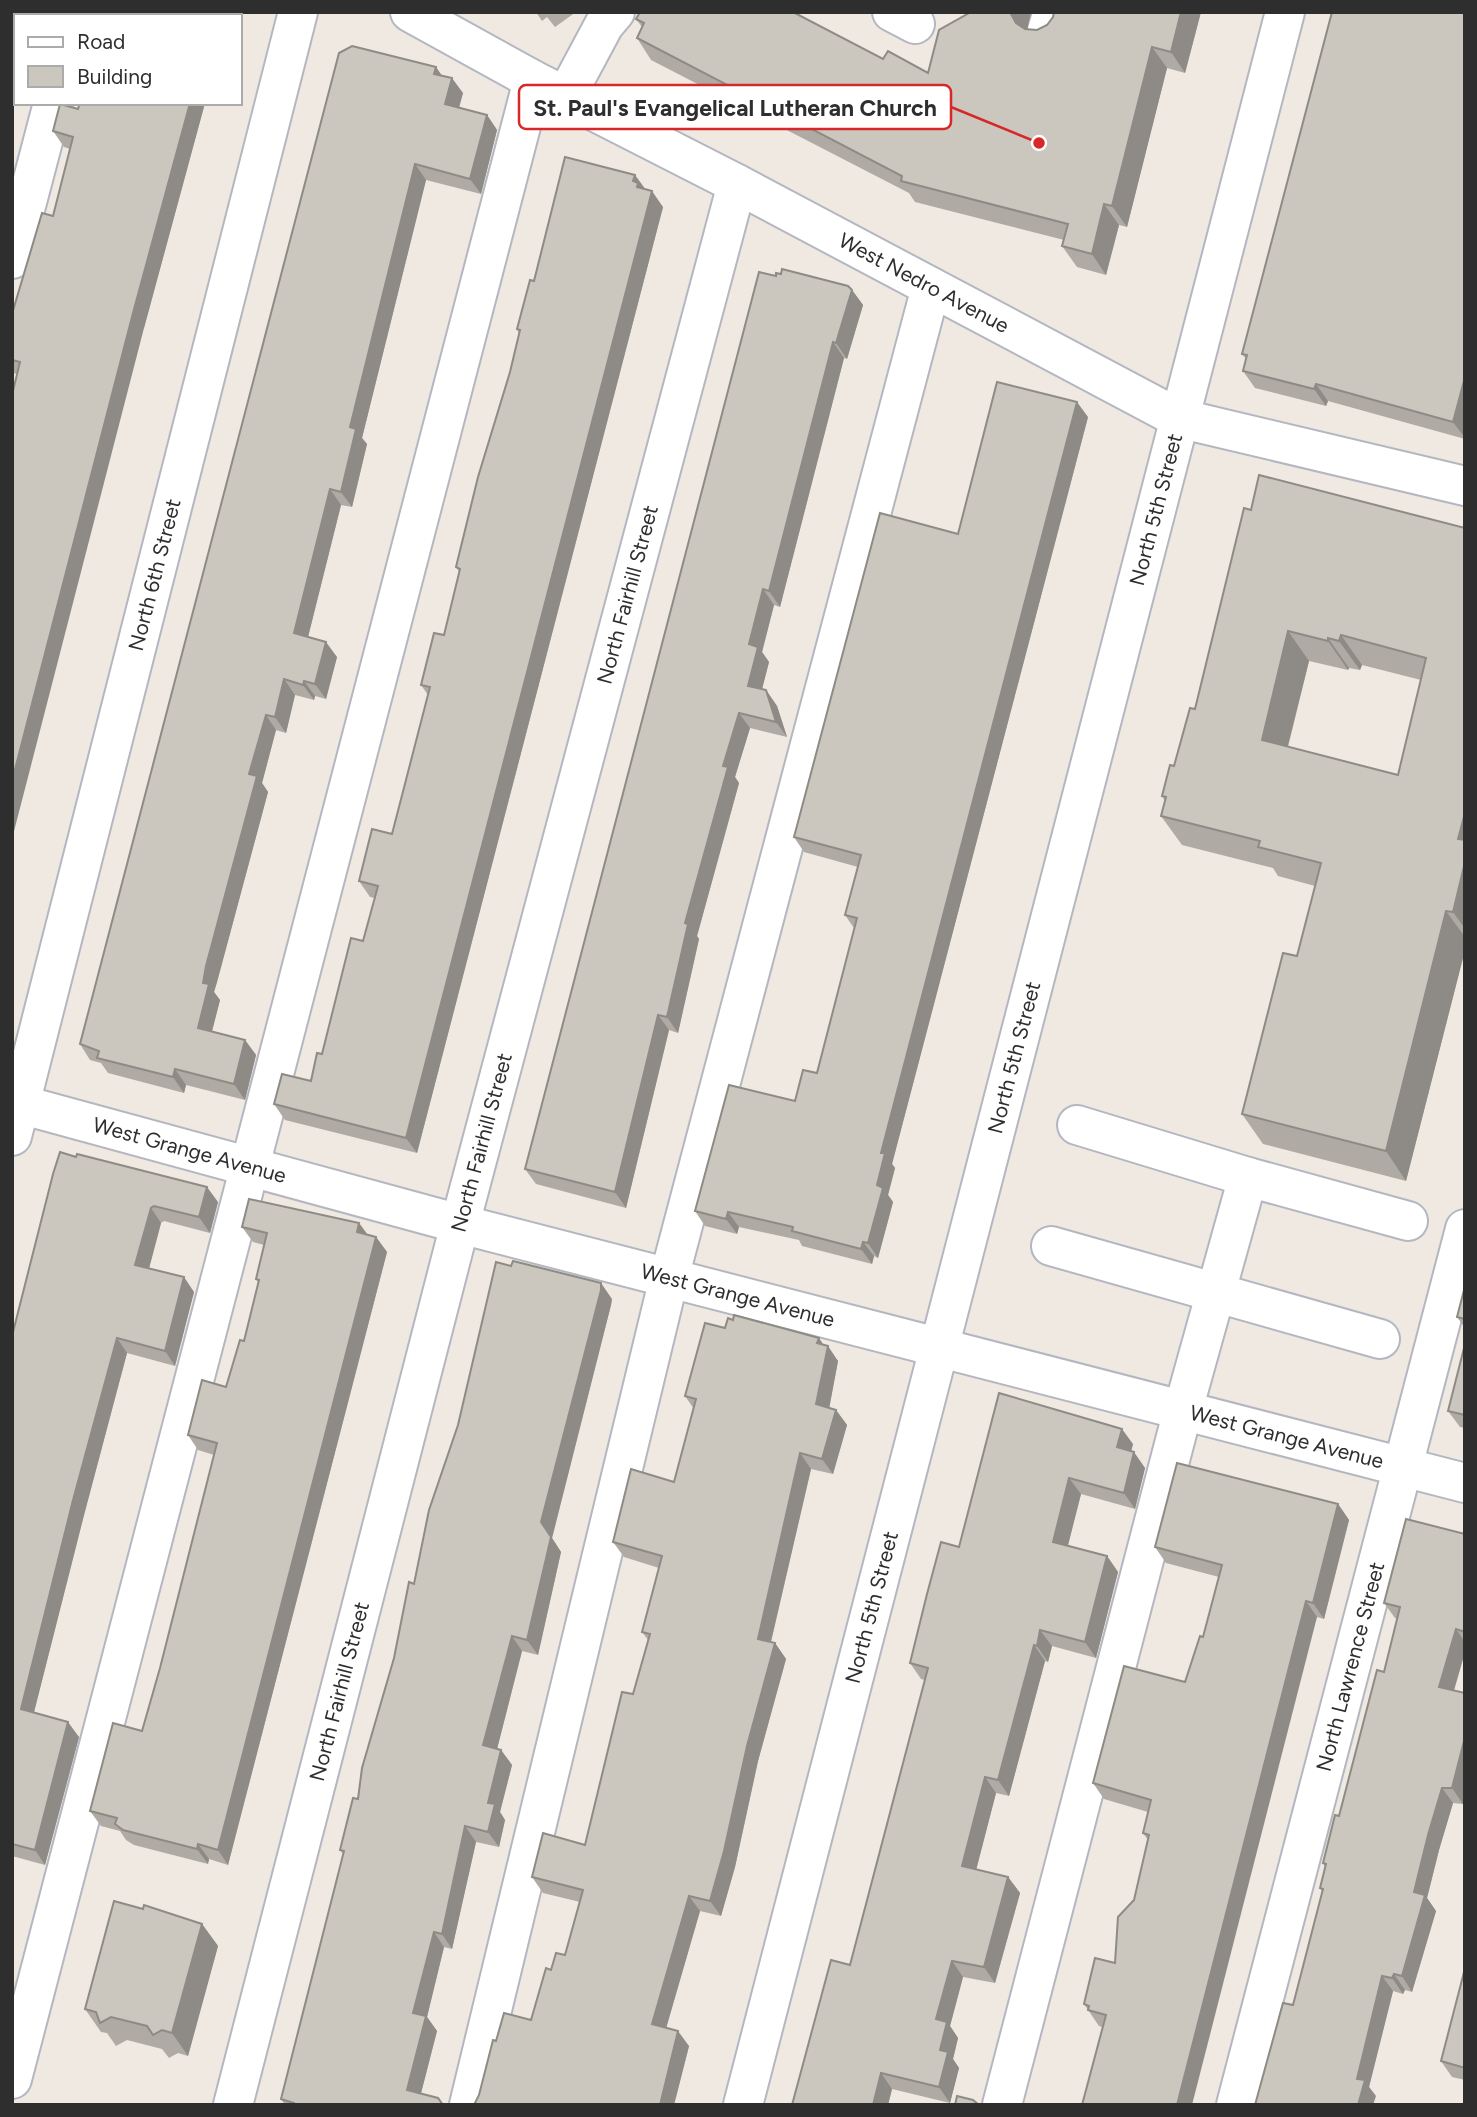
<svg xmlns="http://www.w3.org/2000/svg" width="1477" height="2117" font-family="Figtree,sans-serif">
  <style>
    .lines { fill: none; stroke-linecap: round; stroke-linejoin: round }
    .minor-casing { stroke: #b4b7c1; stroke-width: 42 }
    .minor { stroke: #fff; stroke-width: 38 }
    .wall { fill: #afaba4; fill-rule: evenodd }
    .shaded-wall { fill: #8e8b86 }
    .building { fill: #cbc7bf; stroke: #8e8b86; stroke-width: 2; fill-rule: evenodd }
    .labels { text-anchor: middle; stroke-width: 5; stroke-linejoin: round; paint-order: stroke }
    .street-label { font-size: 21px; fill: #2e2e2e; stroke: #fff }
    .leader { fill: none; stroke: #d62828; stroke-width: 2.5 }
    .callout-dot { fill: #d62828; stroke: #fff; stroke-width: 2.5 }
    .callout { fill: #fff; stroke: #d62828; stroke-width: 2.5 }
    .callout-label { font-size: 23px; text-anchor: middle; font-weight: bold; fill: #2e2e2e }
  </style>
  <rect width="100%" height="100%" fill="#efe9e1"/>
  <g class="lines">
    <g class="minor-casing">
      <g id="minor">
        <path id="s1" d="M410,12L533,80L737,184L1178,418L1465,486"/>
        <polyline points="892,12 915,24"/>
        <polyline points="76,16 77,12"/>
        <polyline points="1047,30 1053,12"/>
        <polyline points="566,96 604,25 615,12"/>
        <polyline points="12,259 53,103"/>
        <path id="s2" d="M12,1102L460,1224L1465,1483"/>
        <polyline points="1077,1125 1248,1177"/>
        <path id="s3" d="M12,1136L298,12"/>
        <polyline points="1051,1246 1380,1339"/>
        <polyline points="12,2079 533,80"/>
        <path id="s4" d="M233,2105L460,1224L737,184"/>
        <polyline points="469,2105 669,1278 931,287"/>
        <path id="s5" d="M743,2105L1285,12"/>
        <polyline points="1002,2105 1183,1410 1248,1177 1408,1221"/>
        <path id="s6" d="M1236,2105L1465,1229"/>
      </g>
    </g>
    <use href="#minor" class="minor"/>
  </g>
  <g class="wall">
    <polygon points="536,12 576,12 555,27 547,17 542,21"/>
    <polygon points="971,12 1031,12 1027,30 1037,30 1201,12 1185,73 1167,68 1127,227 1119,225 1106,275 1077,267 1062,246 1064,240 915,202 909,193 651,60 637,38 642,27 636,19 883,59 928,73"/>
    <polygon points="1465,12 1465,439 1328,401 1326,406 1255,388 1243,371 1246,359 1242,354"/>
    <polygon points="436,67 441,75 463,93 459,107 487,115 497,130 481,194 426,180 362,438 367,444 352,507 341,505 308,637 337,657 326,699 315,696 314,700 295,695 286,733 276,730 262,783 268,792 217,982 214,992 220,1000 212,1031 245,1040 256,1055 245,1100 186,1085 184,1093 108,1073 101,1063 90,1060 80,1044"/>
    <polygon points="80,103 205,103 144,328 17,374 12,373 12,314 53,216 70,149 64,147 53,131 78,109"/>
    <polygon points="645,189 663,207 417,1153 285,1120 274,1104 311,1081 322,1054 363,941 375,898 370,897 359,881 392,834 428,695 421,685 444,635 460,573 456,567 510,372 519,333 517,329 534,281"/>
    <polygon points="776,276 852,290 863,305 847,359 844,358 780,607 774,605 762,652 769,662 762,689 766,690 777,706 787,737 750,728 735,777 739,783 697,936 699,939 678,1033 669,1030 626,1208 536,1184 525,1169"/>
    <polygon points="1088,417 892,1164 895,1168 888,1195 893,1202 878,1258 874,1256 872,1264 802,1246 799,1240 739,1227 737,1234 705,1226 695,1211 795,1101 817,1073 854,928 845,915 858,867 804,852 794,837 958,534"/>
    <path d="M1251,510L1465,528V950L1406,1181L1263,1144L1242,1114L1297,956L1315,886L1278,876L1273,868L1182,845L1161,816L1165,801L1162,796L1195,709ZM1309,661L1348,670L1349,668L1360,670L1362,665L1421,680L1398,775L1288,747Z"/>
    <polygon points="53,1174 218,1202 210,1233 164,1221 161,1223 149,1268 194,1292 175,1366 127,1353 84,1515 34,1712 79,1737 45,1865 12,1856 12,1336"/>
    <polygon points="359,1223 367,1234 376,1237 387,1252 228,1865 209,1859 208,1864 134,1845 126,1840 120,1831 101,1826 90,1811 142,1731 160,1668 214,1455 198,1450 188,1435 226,1387 244,1341 258,1282 256,1279 264,1245 253,1242 242,1227"/>
    <polygon points="1465,1286 1465,1328 1457,1317"/>
    <polygon points="612,1299 611,1305 552,1538 561,1552 538,1655 522,1651 497,1749 501,1750 512,1765 500,1812 505,1820 499,1847 476,1842 452,1949 444,1947 427,2017 437,2031 421,2093 443,2105 285,2105 281,2099 343,1854 340,1850 358,1799 414,1584"/>
    <polygon points="725,1328 823,1345 838,1361 829,1408 836,1410 847,1425 833,1474 811,1469 771,1642 775,1643 786,1659 758,1761 735,1867 721,1916 700,1911 666,2028 689,2046 674,2105 474,2105 479,2095 496,2041 531,2020 551,1970 565,1955 580,1902 543,1893 532,1877 585,1845 633,1694 648,1640 642,1632 659,1568 624,1557 613,1542 674,1482 694,1409 685,1396"/>
    <polygon points="1465,1344 1465,1428 1460,1427 1448,1411"/>
    <polygon points="999,1393 1133,1444 1131,1451 1145,1468 1135,1509 1081,1494 1068,1545 1107,1556 1118,1572 1096,1658 1052,1646 1048,1662 1045,1661 1009,1796 996,1793 976,1870 1008,1877 1020,1893 995,1983 963,1977 950,2026 958,2038 953,2059 959,2068 950,2103 892,2089 888,2105 792,2105 850,1965 925,1680 921,1679 910,1663 959,1547"/>
    <polygon points="1338,1504 1349,1520 1324,1619 1317,1617 1102,2027 1099,2026 1084,2004 1115,1963 1134,1900 1148,1840 1143,1833 1148,1812 1104,1799 1093,1783 1185,1682 1203,1637 1219,1577 1166,1563 1155,1547"/>
    <polygon points="1465,1534 1465,1652 1454,1691 1465,1693 1465,1797 1463,1804 1453,1803 1439,1850 1427,1898 1436,1911 1412,1992 1405,1990 1403,1994 1393,1991 1369,2087 1376,2096 1293,2005 1322,1891 1320,1888 1325,1867 1323,1863 1339,1816 1384,1672 1397,1619 1395,1618 1384,1603"/>
    <polygon points="143,1909 202,1924 218,1946 188,2056 178,2053 169,2058 162,2049 127,2040 116,2046 107,2033 101,2032 85,2009"/>
    <polygon points="1465,1972 1465,2080 1452,2077 1441,2061"/>
  </g>
  <g class="shaded-wall">
    <polygon points="12,12 19,12 18,16 16,16 16,24 12,37"/>
    <polygon points="215,12 230,12 229,16 214,16"/>
    <polygon points="1011,12 1031,12 1026,35 1016,23 1011,14"/>
    <polygon points="1181,12 1201,12 1185,73 1171,52"/>
    <polygon points="1152,47 1167,68 1127,227 1112,206"/>
    <polygon points="436,67 447,83 434,74"/>
    <polygon points="452,78 463,93 456,119 445,104"/>
    <polygon points="190,103 205,103 144,328 12,839 12,781 133,313"/>
    <polygon points="487,115 497,130 481,194 470,179"/>
    <polygon points="415,164 426,180 362,438 367,444 352,507 341,492 350,427"/>
    <polygon points="635,175 646,190 648,202 633,181"/>
    <polygon points="652,191 663,207 417,1153 406,1138"/>
    <polygon points="1104,204 1119,225 1106,275 1092,254"/>
    <polygon points="852,290 863,305 847,359 836,343"/>
    <polygon points="833,342 844,358 780,607 769,591"/>
    <polygon points="1465,377 1465,438 1453,422"/>
    <polygon points="1316,384 1328,401 1326,406 1314,389"/>
    <polygon points="1077,402 1088,417 892,1164 895,1168 888,1195 893,1202 878,1258 868,1243 881,1153"/>
    <polygon points="330,489 341,505 305,649 294,633"/>
    <polygon points="763,589 774,605 762,652 769,662 759,701 748,686 749,644"/>
    <polygon points="1288,631 1309,661 1282,769 1262,740"/>
    <polygon points="1341,635 1362,665 1360,670 1339,641"/>
    <polygon points="1328,638 1349,668 1348,670 1328,641"/>
    <polygon points="326,642 337,657 326,699 315,684"/>
    <polygon points="284,679 295,695 286,733 275,717"/>
    <polygon points="304,681 315,696 314,700 303,685"/>
    <polygon points="766,690 777,706 787,737 776,722"/>
    <polygon points="739,713 750,728 735,777 739,783 697,936 699,939 678,1033 667,1017 685,923 723,766"/>
    <polygon points="266,715 276,730 262,783 268,792 217,982 214,992 220,1000 209,1043 198,1028 203,983 249,774"/>
    <polygon points="1465,813 1465,848 1458,839"/>
    <polygon points="1465,862 1465,929 1453,912"/>
    <polygon points="1446,911 1465,937 1465,950 1406,1181 1386,1151"/>
    <polygon points="658,1015 669,1030 626,1208 615,1192"/>
    <polygon points="245,1040 256,1055 245,1100 234,1084"/>
    <polygon points="175,1069 186,1085 184,1093 173,1077"/>
    <polygon points="207,1187 218,1202 210,1233 199,1217"/>
    <polygon points="151,1208 161,1223 146,1280 135,1265"/>
    <polygon points="728,1212 739,1227 737,1234 726,1219"/>
    <polygon points="359,1223 370,1238 357,1232"/>
    <polygon points="376,1237 387,1252 228,1865 218,1850"/>
    <polygon points="863,1242 874,1256 872,1264 861,1249"/>
    <polygon points="184,1277 194,1292 175,1366 165,1351"/>
    <polygon points="601,1283 612,1299 611,1305 552,1538 561,1552 538,1655 527,1640 541,1522"/>
    <polygon points="117,1338 127,1353 84,1515 31,1724 21,1709 73,1500"/>
    <polygon points="819,1338 827,1350 828,1346 838,1361 827,1420 816,1404 817,1343"/>
    <polygon points="836,1410 847,1425 833,1474 822,1459"/>
    <polygon points="1122,1429 1133,1444 1128,1463 1117,1447"/>
    <polygon points="1134,1452 1145,1468 1135,1509 1124,1493"/>
    <polygon points="800,1453 811,1469 768,1654 758,1639"/>
    <polygon points="1069,1478 1081,1494 1065,1557 1053,1542"/>
    <polygon points="1338,1504 1349,1520 1324,1619 1313,1603"/>
    <polygon points="1107,1556 1118,1572 1096,1658 1085,1642"/>
    <polygon points="1306,1601 1317,1617 1192,2105 1177,2105"/>
    <polygon points="1456,1629 1465,1642 1465,1652 1450,1703 1439,1687"/>
    <polygon points="1040,1630 1052,1646 1048,1662 1037,1646"/>
    <polygon points="512,1636 522,1651 494,1761 483,1745"/>
    <polygon points="775,1643 786,1659 758,1761 735,1867 721,1916 710,1901 747,1746"/>
    <polygon points="1034,1645 1045,1661 1009,1796 998,1780"/>
    <polygon points="68,1722 79,1737 45,1865 35,1850"/>
    <polygon points="1465,1737 1465,1797 1463,1804 1452,1788"/>
    <polygon points="501,1750 512,1765 500,1812 505,1820 499,1847 488,1832 488,1803"/>
    <polygon points="985,1777 996,1793 973,1882 962,1866"/>
    <polygon points="1442,1788 1453,1803 1439,1850 1427,1898 1436,1911 1412,1992 1402,1976 1414,1892 1428,1835"/>
    <polygon points="465,1826 476,1842 452,1949 442,1934"/>
    <polygon points="198,1844 209,1859 208,1864 197,1849"/>
    <polygon points="1008,1877 1020,1893 995,1983 984,1967"/>
    <polygon points="689,1896 700,1911 663,2039 652,2024"/>
    <polygon points="202,1924 218,1946 188,2056 172,2033"/>
    <polygon points="434,1932 444,1947 427,2017 437,2031 418,2105 407,2090 413,2013"/>
    <polygon points="952,1961 963,1977 950,2026 958,2038 953,2059 959,2068 950,2103 939,2087 940,2050 936,2019"/>
    <polygon points="1394,1974 1405,1990 1403,1994 1392,1978"/>
    <polygon points="1382,1976 1393,1991 1369,2087 1376,2096 1373,2105 1358,2105 1357,2079"/>
    <polygon points="678,2031 689,2046 674,2105 660,2105"/>
    <polygon points="881,2073 892,2089 888,2105 873,2105"/>
  </g>
  <g class="building">
    <polygon points="105,12 215,12 214,16 104,16"/>
    <polygon points="640,12 793,12 883,59 888,51 928,73 939,30 971,12 1011,12 1011,14 1016,23 1025,29 1037,30 1047,25 1053,17 1054,12 1181,12 1171,52 1152,47 1112,206 1104,204 1092,254 1062,246 1068,224 901,181 902,176 637,38 644,23 636,19"/>
    <polygon points="1332,12 1465,12 1465,377 1453,422 1316,384 1314,389 1243,371 1247,355 1242,354"/>
    <polygon points="352,46 436,67 434,74 452,78 445,104 487,115 470,179 415,164 350,427 356,429 341,492 330,489 294,633 326,642 315,684 304,681 303,685 284,679 275,717 266,715 249,774 257,776 206,966 203,983 209,984 198,1028 245,1040 234,1084 175,1069 173,1077 97,1058 99,1051 80,1044 333,76 339,53"/>
    <polygon points="80,103 190,103 133,313 12,781 12,395 20,362 12,360 12,314 42,213 53,216 73,137 53,131 60,104 78,109"/>
    <polygon points="565,157 635,175 633,181 638,183 637,187 652,191 406,1138 274,1104 282,1074 311,1081 317,1053 322,1054 351,938 363,941 378,886 359,881 372,829 392,834 430,687 421,685 434,633 444,635 460,569 456,567 478,477 510,372 520,330 517,329 530,280 534,281"/>
    <polygon points="782,269 848,286 852,290 836,343 833,342 769,591 763,589 749,644 758,647 748,686 766,690 776,722 739,713 723,766 728,767 685,923 688,924 667,1017 658,1015 615,1192 525,1169 759,272 776,276 776,273 781,274"/>
    <polygon points="997,382 1077,402 881,1153 885,1153 877,1185 883,1188 868,1243 863,1242 861,1249 792,1231 793,1227 728,1212 726,1219 695,1211 729,1085 795,1101 803,1070 817,1073 857,918 845,915 861,855 794,837 880,513 958,534"/>
    <path d="M1259,475L1465,528V813L1458,839L1465,840V862L1453,912L1446,911L1386,1151L1242,1114L1283,953L1297,956L1321,863L1258,847L1260,841L1161,816L1166,797L1162,796L1170,765L1174,766L1190,708L1195,709L1244,508L1251,510ZM1288,631L1328,641V638L1339,641L1341,635L1426,658L1398,775L1262,740Z"/>
    <polygon points="60,1152 76,1157 77,1154 207,1187 199,1217 154,1206 151,1208 135,1265 184,1277 165,1351 117,1338 73,1500 21,1709 68,1722 35,1850 12,1844 12,1336 53,1174"/>
    <polygon points="249,1199 359,1223 357,1232 376,1237 218,1850 198,1844 197,1849 123,1830 115,1824 117,1818 90,1811 113,1723 142,1731 160,1668 217,1443 188,1435 202,1380 226,1387 240,1340 244,1341 259,1280 256,1279 267,1233 242,1227"/>
    <polygon points="513,1261 601,1283 601,1290 541,1522 551,1537 527,1640 512,1636 483,1745 501,1750 488,1803 495,1804 488,1832 465,1826 442,1934 434,1932 413,2013 426,2016 407,2090 438,2098 443,2105 294,2105 294,2103 281,2099 344,1851 340,1850 353,1798 358,1799 362,1768 394,1658 409,1582 414,1584 429,1510 458,1425 496,1262 511,1266"/>
    <polygon points="1465,1286 1465,1319 1457,1317"/>
    <polygon points="734,1315 819,1338 817,1343 828,1346 816,1404 836,1410 822,1459 800,1453 758,1639 775,1643 747,1746 724,1851 710,1901 689,1896 652,2024 678,2031 660,2105 474,2105 479,2095 493,2040 496,2041 504,2013 531,2020 546,1968 551,1970 556,1953 565,1955 583,1890 532,1877 543,1833 585,1845 622,1692 633,1694 650,1634 642,1632 662,1556 613,1542 631,1469 674,1482 696,1399 685,1396 705,1323 725,1328 728,1318 733,1320"/>
    <polygon points="1465,1344 1465,1415 1448,1411"/>
    <polygon points="999,1393 1122,1429 1117,1447 1134,1452 1124,1493 1069,1478 1053,1542 1107,1556 1085,1642 1040,1630 1037,1646 1034,1645 998,1780 985,1777 962,1866 1008,1877 984,1967 952,1961 936,2019 947,2022 940,2050 948,2052 939,2087 881,2073 873,2105 792,2105 831,1960 850,1965 928,1668 910,1663 927,1594 941,1542 959,1547"/>
    <polygon points="1177,1463 1338,1504 1313,1603 1306,1601 1177,2105 1082,2105 1106,2015 1088,2010 1089,2006 1084,2004 1095,1958 1115,1963 1118,1917 1134,1900 1149,1835 1143,1833 1151,1800 1093,1783 1124,1666 1185,1682 1200,1636 1203,1637 1222,1565 1155,1547"/>
    <polygon points="1406,1519 1465,1534 1465,1632 1456,1629 1439,1687 1465,1693 1465,1737 1452,1788 1442,1788 1428,1835 1414,1892 1425,1895 1402,1976 1394,1974 1392,1978 1382,1976 1357,2079 1365,2080 1358,2105 1255,2105 1283,2003 1293,2005 1323,1889 1320,1888 1326,1864 1323,1863 1335,1815 1339,1816 1377,1670 1384,1672 1400,1607 1384,1603"/>
    <polygon points="114,1901 143,1909 144,1905 202,1924 172,2033 162,2030 153,2035 147,2026 111,2017 100,2023 96,2012 85,2009"/>
    <polygon points="1464,1972 1465,1972 1465,2068 1441,2061"/>
    <polygon points="957,2096 973,2100 979,2105 955,2105"/>
  </g>
  <g class="labels">
    <g class="street-label">
      <text dy="7" stroke="none"><textPath href="#s1" startOffset="581">West Nedro Avenue</textPath></text>
      <text dy="7" stroke="none"><textPath href="#s5" startOffset="1648">North 5th Street</textPath></text>
      <text dy="7" stroke="none"><textPath href="#s3" startOffset="579">North 6th Street</textPath></text>
      <text dy="7" stroke="none"><textPath href="#s4" startOffset="1561">North Fairhill Street</textPath></text>
      <text dy="7" stroke="none"><textPath href="#s5" startOffset="1082">North 5th Street</textPath></text>
      <text dy="7" stroke="none"><textPath href="#s4" startOffset="994">North Fairhill Street</textPath></text>
      <text dy="7" stroke="none"><textPath href="#s2" startOffset="184">West Grange Avenue</textPath></text>
      <text dy="7" stroke="none"><textPath href="#s2" startOffset="751">West Grange Avenue</textPath></text>
      <text dy="7" stroke="none"><textPath href="#s2" startOffset="1318">West Grange Avenue</textPath></text>
      <text dy="7" stroke="none"><textPath href="#s5" startOffset="514">North 5th Street</textPath></text>
      <text dy="7" stroke="none"><textPath href="#s6" startOffset="453">North Lawrence Street</textPath></text>
      <text dy="7" stroke="none"><textPath href="#s4" startOffset="427">North Fairhill Street</textPath></text>
    </g>
  </g>
  <path class="leader" d="M1039 143L951 107"/>
  <circle class="callout-dot" cx="1039" cy="143" r="7"/>
  <rect class="callout" x="519" y="85" width="432" height="44" rx="7"/>
  <g class="callout-label">
    <text x="735" y="116">St. Paul's Evangelical Lutheran Church</text>
  </g>
  <rect width="1477" height="2117" fill="none" stroke="#2e2e2e" stroke-width="28"/>
  <rect x="14" y="14" width="228" height="91" fill="#ffffff" stroke="#ababab" stroke-width="2"/>
  <rect x="28" y="37" width="35" height="10" fill="#ffffff" stroke="#ababab" stroke-width="2"/>
  <text x="77" y="49" font-size="21" fill="#2e2e2e">Road</text>
  <rect x="28" y="66" width="35" height="21" fill="#cbc7bf" stroke="#ababab" stroke-width="2"/>
  <text x="77" y="84" font-size="21" fill="#2e2e2e">Building</text>
</svg>
